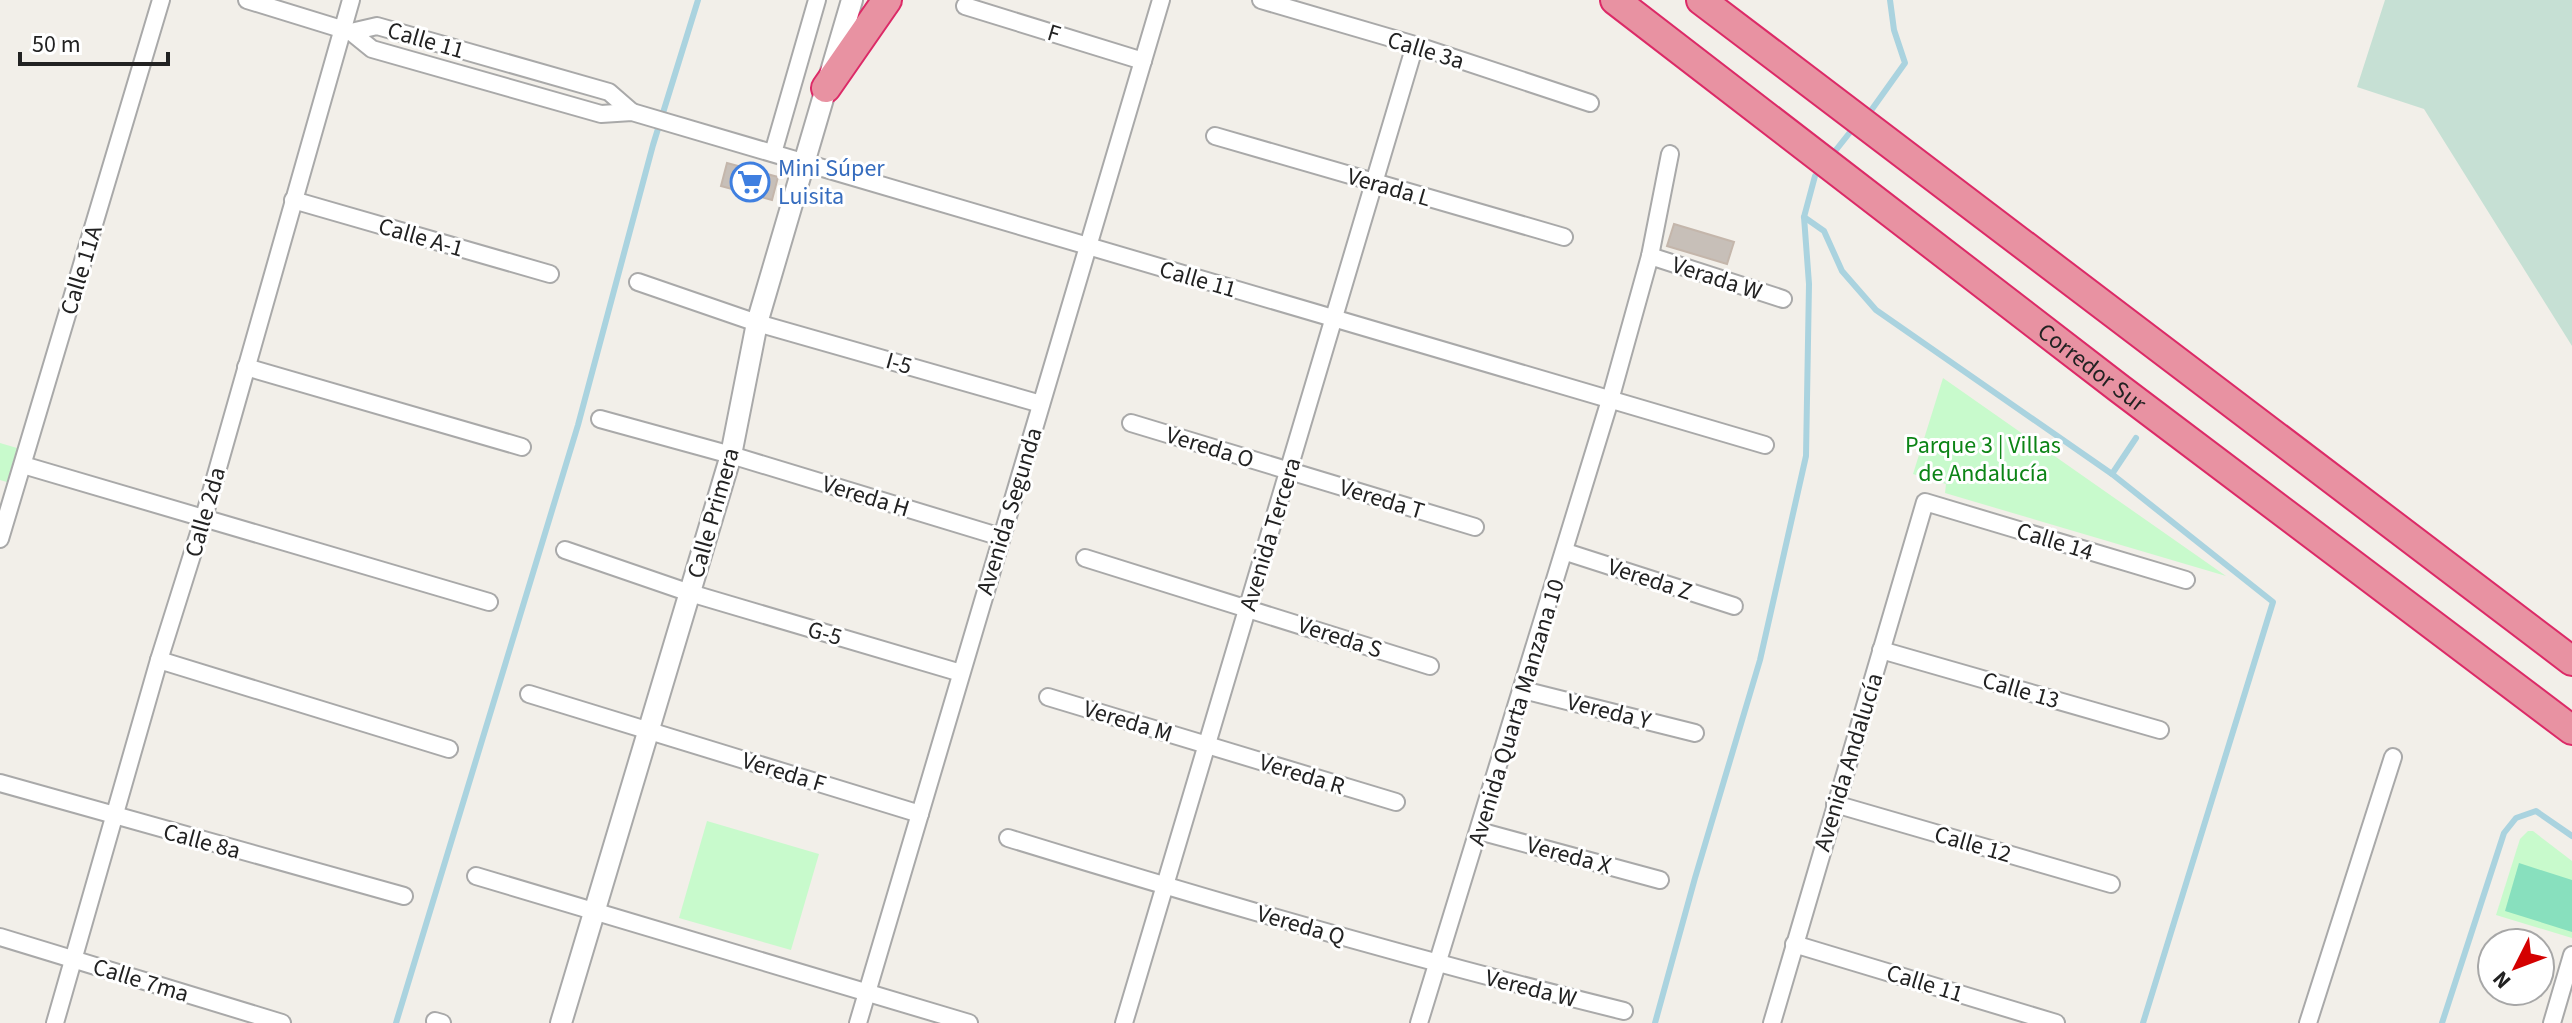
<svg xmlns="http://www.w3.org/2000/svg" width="2572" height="1023" font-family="'Source Sans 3',sans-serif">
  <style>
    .wetland { fill: #c6e0d4 }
    .park { fill: #c8facc }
    .pitch { fill: #88e0be }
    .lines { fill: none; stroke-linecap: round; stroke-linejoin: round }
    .stream { stroke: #aad3df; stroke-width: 6 }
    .building { fill: #c7bfb8; stroke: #c4b6ab; stroke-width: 2 }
    .minor-casing { stroke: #a9a9a9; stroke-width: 20 }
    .tertiary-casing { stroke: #a9a9a9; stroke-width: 24 }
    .motorway-casing { stroke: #dc2a67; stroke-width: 32 }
    .minor { stroke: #fff; stroke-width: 16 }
    .tertiary { stroke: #fff; stroke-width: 20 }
    .motorway { stroke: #e892a2; stroke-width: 28 }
    .labels { text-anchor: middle; stroke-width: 6; stroke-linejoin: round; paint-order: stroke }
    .street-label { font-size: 24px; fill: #222; stroke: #fff }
    .shop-label { font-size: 24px; fill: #366cbe; stroke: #fff; text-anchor: start }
    .park-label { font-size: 24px; fill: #0c8416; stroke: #fff }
  </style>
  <rect width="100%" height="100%" fill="#f2efe9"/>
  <polygon class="wetland" points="2385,0 2572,0 2572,346 2424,109 2357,87"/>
  <g class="park">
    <polygon points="1943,378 2226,576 1945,493 1946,484 1913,474"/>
    <polygon points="0,443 17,448 7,482 0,480"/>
    <polygon points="707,821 819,854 791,950 679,918"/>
    <polygon points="2528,831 2533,831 2572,861 2572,938 2496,915 2520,839"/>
  </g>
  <polygon class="pitch" points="2519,863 2572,880 2572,932 2505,911"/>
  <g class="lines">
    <g class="stream">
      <polyline points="1870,112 1905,63 1894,30 1890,0"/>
      <polyline points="1832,155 1851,131"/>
      <polyline points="1804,217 1824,231 1842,271 1876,310 2112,474"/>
      <polyline points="2136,438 2112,474 2273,602 2143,1023"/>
      <polyline points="396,1023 578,425 653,145 698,0"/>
      <polyline points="1655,1023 1695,878 1760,660 1806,456 1809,284 1804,217 1815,176"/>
      <polyline points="2442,1023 2504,833 2516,818 2536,811 2572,836"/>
    </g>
  </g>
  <g class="building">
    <polygon points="727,163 778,177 772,200 721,186"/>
    <polygon points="1674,224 1734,242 1727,264 1667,246"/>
  </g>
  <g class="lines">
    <g class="minor-casing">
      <g id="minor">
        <polyline points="247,0 351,32 372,49 601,114 632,112 1765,445"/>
        <polyline points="1261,0 1415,45 1590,103"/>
        <polyline points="965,6 1143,61"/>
        <polyline points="351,32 377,26 609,92 632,112"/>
        <polyline points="1215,136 1564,237"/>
        <polyline points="773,153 817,0"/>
        <polyline points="293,200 550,274"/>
        <polyline points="1650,256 1783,299"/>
        <polyline points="638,282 757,323 1041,404"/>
        <polyline points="246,367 522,447"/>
        <polyline points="600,419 731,455 1001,537"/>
        <polyline points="1131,423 1475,527"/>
        <polyline points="23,465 489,602"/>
        <polyline points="0,539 161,0"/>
        <polyline points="565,550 690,593 961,673"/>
        <polyline points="1566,552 1734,606"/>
        <polyline points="1085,558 1430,666"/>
        <polyline points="1881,650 2160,730"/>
        <polyline points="159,660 449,749"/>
        <polyline points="1523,690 1695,733"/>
        <polyline points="529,694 920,814"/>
        <polyline points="1048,697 1396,802"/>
        <polyline points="0,783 404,896"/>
        <polyline points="1835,804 2111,884"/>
        <polyline points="1479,831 1660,880"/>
        <path d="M1008,838C1212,901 1417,960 1624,1011"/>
        <polyline points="476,876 969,1023"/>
        <polyline points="0,937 282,1023"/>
        <polyline points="1794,944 2056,1023"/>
        <polyline points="435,1021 442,1023"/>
        <polyline points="55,1023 159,660 204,517 351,0"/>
        <polyline points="858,1023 1161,0"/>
        <polyline points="1124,1023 1415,45"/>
        <polyline points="1419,1023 1610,400 1650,256 1670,154"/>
        <polyline points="1772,1023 1925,502 2186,580"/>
        <polyline points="2308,1023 2393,757"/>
        <polyline points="2552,1023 2572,955"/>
      </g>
    </g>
    <g class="tertiary-casing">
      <polyline id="tertiary" points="561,1023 731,455 757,323 852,0"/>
    </g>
    <g class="motorway-casing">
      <g id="motorway">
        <path id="s1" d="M1615,0L2120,389L2572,730"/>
        <polyline points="1701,0 2572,661"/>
        <polyline points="826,88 887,0"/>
      </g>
    </g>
    <use href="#minor" class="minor"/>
    <use href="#tertiary" class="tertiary"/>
    <use href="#motorway" class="motorway"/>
  </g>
  <defs>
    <g id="supermarket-ring" transform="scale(2)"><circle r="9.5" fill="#fff" stroke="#3f7fe0" stroke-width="1.5"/><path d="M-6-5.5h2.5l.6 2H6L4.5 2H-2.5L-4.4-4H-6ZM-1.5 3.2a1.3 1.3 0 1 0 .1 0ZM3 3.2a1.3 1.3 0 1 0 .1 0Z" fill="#3f7fe0"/></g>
  </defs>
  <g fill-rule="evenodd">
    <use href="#supermarket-ring" x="750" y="182"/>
  </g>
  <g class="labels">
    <g class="street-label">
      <text transform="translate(1054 33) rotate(17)" y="8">F</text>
      <text transform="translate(426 40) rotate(16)" y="8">Calle 11</text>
      <text transform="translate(1426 50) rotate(17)" y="8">Calle 3a</text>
      <text transform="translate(1389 187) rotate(16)" y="8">Verada L</text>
      <text transform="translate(421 237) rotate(16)" y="8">Calle A-1</text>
      <text transform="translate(81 270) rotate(-73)" y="8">Calle 11A</text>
      <text transform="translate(1717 278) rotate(18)" y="8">Verada W</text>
      <text transform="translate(1198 279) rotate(16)" y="8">Calle 11</text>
      <text transform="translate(899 363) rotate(16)" y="8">I-5</text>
      <text dy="8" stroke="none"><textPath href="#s1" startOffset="602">Corredor Sur</textPath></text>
      <text transform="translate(1210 447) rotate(17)" y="8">Vereda O</text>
      <text transform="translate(866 496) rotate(17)" y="8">Vereda H</text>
      <text transform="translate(1382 499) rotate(17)" y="8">Vereda T</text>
      <text transform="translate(1009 511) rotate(-73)" y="8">Avenida Segunda</text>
      <text transform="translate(205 512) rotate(-74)" y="8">Calle 2da</text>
      <text transform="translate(713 513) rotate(-74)" y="8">Calle Primera</text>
      <text transform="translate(1270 534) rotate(-73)" y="8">Avenida Tercera</text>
      <text transform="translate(2055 541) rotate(17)" y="8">Calle 14</text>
      <text transform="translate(1650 579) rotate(18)" y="8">Vereda Z</text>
      <text transform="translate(825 633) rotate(16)" y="8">G-5</text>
      <text transform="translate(1340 637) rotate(18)" y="8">Vereda S</text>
      <text transform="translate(2021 690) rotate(16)" y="8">Calle 13</text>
      <text transform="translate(1609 711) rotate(14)" y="8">Vereda Y</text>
      <text transform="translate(1516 712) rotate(-73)" y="8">Avenida Quarta Manzana 10</text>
      <text transform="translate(1128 721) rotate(17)" y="8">Vereda M</text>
      <text transform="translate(1848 762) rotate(-73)" y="8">Avenida Andalucía</text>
      <text transform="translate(784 772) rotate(17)" y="8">Vereda F</text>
      <text transform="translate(1302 774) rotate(17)" y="8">Vereda R</text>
      <text transform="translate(202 841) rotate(15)" y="8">Calle 8a</text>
      <text transform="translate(1973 844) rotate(16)" y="8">Calle 12</text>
      <text transform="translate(1569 855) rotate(15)" y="8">Vereda X</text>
      <text transform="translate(1301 925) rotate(16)" y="8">Vereda Q</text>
      <text transform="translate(141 980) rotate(17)" y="8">Calle 7ma</text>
      <text transform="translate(1925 983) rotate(17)" y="8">Calle 11</text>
      <text transform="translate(1531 988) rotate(14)" y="8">Vereda W</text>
    </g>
    <g class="shop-label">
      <text x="778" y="176">Mini Súper<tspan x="778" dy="28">Luisita</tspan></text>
    </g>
    <g class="park-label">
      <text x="1983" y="453">Parque 3 | Villas<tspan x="1983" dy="28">de Andalucía</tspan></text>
    </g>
  </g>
  <g transform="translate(2516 967) rotate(228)"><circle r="38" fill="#ffffff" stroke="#a7a7a7" stroke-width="2"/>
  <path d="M0-6L14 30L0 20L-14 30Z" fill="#d40000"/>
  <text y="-12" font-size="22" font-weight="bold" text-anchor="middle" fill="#222222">N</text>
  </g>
  <path d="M20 52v12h148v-12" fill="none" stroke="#222222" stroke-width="4"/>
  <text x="32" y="52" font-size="24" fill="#222222" stroke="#ffffff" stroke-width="6" paint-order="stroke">50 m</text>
</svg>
